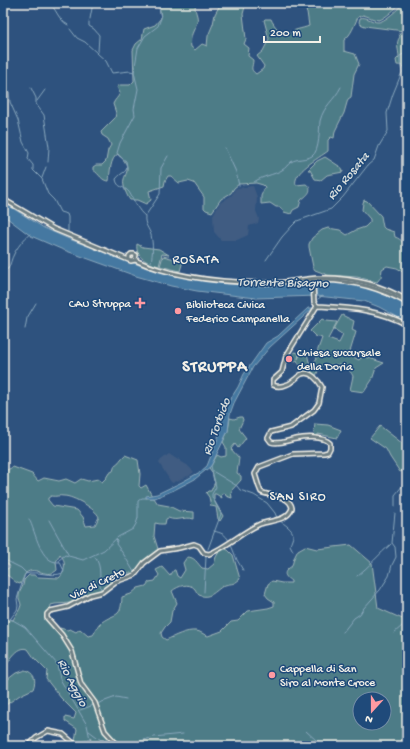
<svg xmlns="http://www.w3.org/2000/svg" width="410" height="749" font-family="'Gochi Hand',sans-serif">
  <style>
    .built { fill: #405c82 }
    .green { fill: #4d7c87; stroke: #a0b6b8; fill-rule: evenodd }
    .water { fill: #4478a1; stroke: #8aa8bd }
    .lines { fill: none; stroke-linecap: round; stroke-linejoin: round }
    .stream { stroke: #8aa8bd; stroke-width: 1 }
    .major-casing { stroke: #f4f1e8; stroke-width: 6 }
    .major { stroke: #6d7e84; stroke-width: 3 }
    .poi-dot { fill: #ff9aa2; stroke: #1f4a7a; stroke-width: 1.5 }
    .labels { text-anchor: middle; stroke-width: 3; stroke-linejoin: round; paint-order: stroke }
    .poi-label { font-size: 12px; fill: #f4f1e8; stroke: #1f4a7a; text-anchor: start }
    .street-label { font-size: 12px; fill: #f4f1e8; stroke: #1f4a7a }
    .water-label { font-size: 13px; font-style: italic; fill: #dadfdd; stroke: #1f4a7a }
    .neighbourhood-label { font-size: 13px; letter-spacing: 1px; fill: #f4f1e8; stroke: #1f4a7a }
    .district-label { font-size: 16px; font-weight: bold; letter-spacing: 1px; fill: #f4f1e8; stroke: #1f4a7a }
  </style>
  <rect width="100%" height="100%" fill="#2e527e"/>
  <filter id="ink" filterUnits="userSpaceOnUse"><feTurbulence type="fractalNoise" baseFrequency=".025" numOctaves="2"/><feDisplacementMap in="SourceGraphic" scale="8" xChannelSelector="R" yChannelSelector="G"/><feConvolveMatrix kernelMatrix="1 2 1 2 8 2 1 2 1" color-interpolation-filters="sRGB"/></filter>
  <g filter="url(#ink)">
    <g class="built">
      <polygon points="253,186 257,197 256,211 259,219 258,223 249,226 248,235 237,240 221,240 214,232 213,215 220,203 232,195 235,189 237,188"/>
      <polygon points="169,454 178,460 180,458 180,461 187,465 194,472 188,477 187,476 177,482 175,481 173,483 171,482 159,463 161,460"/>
    </g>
    <g class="green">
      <path d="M159,3H196C193,11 199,15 197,22C194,31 189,36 191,47L195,50L202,44L207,46L208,36L213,24L215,14L220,5L223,3H246L243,14L246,39L244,44L249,48L248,56L253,60C253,67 249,69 256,74L263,69L264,66L257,56L263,51L269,39L264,20L265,19H271C274,26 280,33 288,34C294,29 302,29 309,26L307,12L302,7L305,3H400C398,7 384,19 379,20C374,20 368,16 363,15L358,17C354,25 352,34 344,40V51L355,54L359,64L354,74L351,97L348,99L344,113L335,131L334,138L331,137L328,140V151C319,158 292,172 296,185L306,184C315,190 306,196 301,200L299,207L293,210L291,214L284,212L280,207H276L270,203L261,204V196L265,187L263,185L256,183L239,184L234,188L231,193L221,199L212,212L206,210L204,208V197L194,183L188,181L179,183L171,176H168L165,181L164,186L149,191L151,200L146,204L137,200H130C127,196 122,185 124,179C125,175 128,172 127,167C126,162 122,158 118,154C110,158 110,173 109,181C101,181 100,174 93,170V167L96,165H102L106,161L108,150L111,145L108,139L102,135L101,132L115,118L116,113L113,104C115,99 118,98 120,93L117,87L120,85H130L134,81L133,50L136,44L142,39L144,29L155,25L161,18Z"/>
      <path d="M403,3H407V28L404,31L365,26L360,24L359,22L360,18C367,16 371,22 378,22C383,23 400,8 403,3Z"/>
      <path d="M407,32V74C404,69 404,65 397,65L396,60L399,57C399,50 395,43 400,37L399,33Z"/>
      <polygon points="325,157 342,168 343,172 327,175 321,180 315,179 310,170 308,170 317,161"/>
      <path d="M364,200L367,201L381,216L383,227L385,229L394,232L395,237C410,242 407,260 407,274L397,268L387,266L382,269L381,277L377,282L357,277L328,275L315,270L313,267L309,247V244L312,238L322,230L328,228L340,230L347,235L356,230L365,227L370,222V219L362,210L363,203Z"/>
      <path d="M137,244L143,247L159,249L169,255L162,254L159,266C148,263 135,258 137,244Z"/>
      <polygon points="163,256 183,261 180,271 160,266"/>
      <path d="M342,315L354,321L352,330L356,332L349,355L359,360L363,356L384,363L376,368L372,380L364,392L350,390L353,376C345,361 335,365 320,366L316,376H315C307,371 301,370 297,360L296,362L291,361L294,352L299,353L298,359L301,353L304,351L307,353L309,362L311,363L314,362L317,358L316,355L322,338L315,336L310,331L322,319L326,321L337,322L328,339L339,343L343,335L334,329Z"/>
      <polygon points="240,417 242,417 243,420 239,429 246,438 238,448 235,444 231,449 239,458 237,473 241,476 241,480 231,491 232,498 226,496 225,493 221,495 222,498 216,494 214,494 214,500 223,516 220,521 218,519 216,507 211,506 209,497 206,493 208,491 211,491 215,482 214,481 212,472 209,468 211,466 217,455 221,457 226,456 226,447 223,442 228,431 230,418 234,419"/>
      <polygon points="315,424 328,425 341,430 337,438 318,434 318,437 315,437 314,432"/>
      <polygon points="380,426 407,447 407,452 402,471 400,472 390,457 386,449 370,438"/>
      <path d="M125,455L138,460L140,474L139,486L141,488L146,485L152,496L149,498H154L158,504L169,506L179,511L194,512V519C184,516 178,522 168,518L166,519L165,524H160L155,523L154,536L158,549L139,566L134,573H126L116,577L105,589L88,594L70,603L55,604L51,605L50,610L45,614L46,619L64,640L71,652L80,685L93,703L104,732L113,742L108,741L103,739L92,745L90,744L91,737L86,741L79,742L75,741L77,729L65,721V717L74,719L76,713L61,698L46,679L47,671L35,659L28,649C17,645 9,662 3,670V619L13,620C15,615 20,611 21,605C21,602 18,599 19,595C20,589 23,589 24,580L29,575H34L38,577L59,578C66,572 66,560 60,554L56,562L57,570C47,580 36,565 26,573C23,576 23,581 20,584C13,582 10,575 3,574V568L7,569L10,567L9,565L3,561V474L7,470L13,467L32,474L38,481L44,478L59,481L66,479L75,483L81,479L88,481L98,479L102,482L106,478L109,473L113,471L115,465C119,463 121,458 125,455ZM51,496C56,497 59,495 64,496C73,496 96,509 99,517L95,525L86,526L83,517L77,510L53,506L48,500V498Z"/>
      <path d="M351,545L372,563L378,608L407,621V746H118C116,739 111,737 107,731C101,723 101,709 95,700C91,693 84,688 81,679C75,661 75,643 59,630L60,628L67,630L70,629L76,632L80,629L88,636L93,635C96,631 97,626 102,622C116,612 121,619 122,597L131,594L138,588L146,586L149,582L155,581L159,575L156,570L162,567L170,576L174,570H175L177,576L180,578L185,570L183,563L187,557C195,557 197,563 202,568L208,569L214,564L216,557L219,552L225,549L228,550L233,555L240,579C233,585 233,583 225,585C216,589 211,600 199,595C197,593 196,591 195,589C189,582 178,586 172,591L177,603L172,611L170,622L165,627L161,633L162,637L166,640C175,636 186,630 196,631C200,631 204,635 208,636L222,631L231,622L238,621L248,611L268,608L274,606V602L268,598L265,594L268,584L272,581L282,583H291V581C283,575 283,572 292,566L294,558L298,550L305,546L317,549ZM360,699H384V723H360Z"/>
      <path d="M25,670C34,673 37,679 33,689L20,695L3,707V683L16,673Z"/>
    </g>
    <g class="water">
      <polygon points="3,202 44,228 69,239 147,268 182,276 260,286 335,282 350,284 374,289 407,306 407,322 379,307 364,301 317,296 256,298 197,291 171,286 136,276 61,249 31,236 3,215"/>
      <polygon points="308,308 313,308 270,347 253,367 234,403 230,414 228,431 211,466 195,479 174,490 155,498 146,498 146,496 157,494 182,482 200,472 207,466 218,438 224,409 238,387 244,374 266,343 278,336"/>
    </g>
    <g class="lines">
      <g class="stream">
        <path d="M49,3C57,9 57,19 68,25"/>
        <polyline points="90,19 93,3"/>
        <polyline points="89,22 89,26 94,29 99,35 98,52"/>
        <polyline points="70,29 77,38 85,42 98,54 106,61 112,73 130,71 134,72"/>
        <polyline points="3,86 9,91 10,102 18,120 23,142 29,153 28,159 33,165 33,170 42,179 48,194 54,200 60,212 67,214 68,217 68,233"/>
        <polyline points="31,88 36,98 36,104 44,115 49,147 48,162"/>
        <polyline points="37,101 45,90"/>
        <polyline points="3,141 4,136"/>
        <polyline points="225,148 236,172 239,186"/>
        <polyline points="3,160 4,165 3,169"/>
        <polyline points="42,178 46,167"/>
        <path d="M254,182C262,176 274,175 282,170C286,168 288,164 291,162C297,158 306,160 312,156C320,151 319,129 320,121C324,105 334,101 341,87"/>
        <polyline points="146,215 160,194 161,168 168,156"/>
        <polyline points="266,260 282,237 292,226 297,221 331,209 343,197 368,165 374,160 379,146 388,131 387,113 393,94 402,72 400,63 400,56 407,52"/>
        <path d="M151,262C153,253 153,244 151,235C149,228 144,225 145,216C138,211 134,200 129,192C124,186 117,188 116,179C123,170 129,174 126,161L119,156L117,153L120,143L135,115L134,109L138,89L134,72L138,48L145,36L158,26L161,18L159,8L156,3"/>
        <path d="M3,270L8,269C11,264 11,259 14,254C16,249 25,237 30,234"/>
        <polyline points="318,299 322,296"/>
        <polyline points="25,329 27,318 36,303"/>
        <polyline points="407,418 404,433 407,440"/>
        <polyline points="214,472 237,486 240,490 254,495 267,503 275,513 277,518"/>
        <polyline points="395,507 395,495 403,485 405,480 402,470 407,454"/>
        <path d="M29,519C36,532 40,564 59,562"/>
        <polyline points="49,520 69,556"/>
        <path d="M280,521C284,524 293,529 293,535C293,538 291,542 290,545L293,551"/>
        <path d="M214,531C221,533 226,534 229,541"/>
        <polyline points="116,539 117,540 116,544 124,555 134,572"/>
        <polyline points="231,545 237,560 243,570"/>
        <polyline points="208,549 221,514 212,497 212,494 216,487 211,466"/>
        <path d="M95,557C103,568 98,578 101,590"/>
        <polyline points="3,559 21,568 26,573"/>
        <path d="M357,576C370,566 379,554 391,544"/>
        <polyline points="204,592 206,557"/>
        <polyline points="11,619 25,627 57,664 60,679 87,725 90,739 88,746"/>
        <path d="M3,625L11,618L17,610L18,606L17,599L25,574C38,570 50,578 63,573L64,571L59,560L65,555L83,560L104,550L118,537L133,529L136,524L138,518V501L142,498H147"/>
        <polyline points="343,632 354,618 360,614 363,609 380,590 389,576 392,565 396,557 395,547 392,543 395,513"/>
        <polyline points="394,633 402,626 407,619"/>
        <polyline points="80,710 116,697 126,699"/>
        <polyline points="89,731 101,740 120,746"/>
        <polyline points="306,731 317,741 332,746"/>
        <polyline points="118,745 122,743 137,742 154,737 183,734"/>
      </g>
      <g class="major-casing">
        <g id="major">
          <polyline points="3,199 54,229 131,261 135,260 136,255 134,254 131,254 129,256 129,259"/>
          <path d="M135,260C175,279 230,283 273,283C289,282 304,279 319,278C350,277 380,284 407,300"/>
          <path d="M309,281C345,278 376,285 407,303"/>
          <polyline points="313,281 314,302 317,306"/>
          <path d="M317,306C348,308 379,309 407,325"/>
          <polyline points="28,746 36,738 48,731 63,734 77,746"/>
          <path d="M114,746L115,742L105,731L95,703L81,684L72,651L62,635L47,618V614L50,611L68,607L90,595L102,592L115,582L135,575L144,563L160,551L179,548L194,544L199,546L204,553L209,554C227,547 242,532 260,524C271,520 288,521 292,508C290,495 271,497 261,492L259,487L255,474L259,467L293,454L324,453L328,452L330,448V443C323,436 305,437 296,439C288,440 279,445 271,442L268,438L271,432L291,427L314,410L319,403L322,387C319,381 310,370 302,374C299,375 297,378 294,380C289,385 279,388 273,385V380L282,372L286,356L317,306"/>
        </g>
      </g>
      <use href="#major" class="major"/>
    </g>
  </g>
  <g class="poi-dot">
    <path d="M138 297h4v4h4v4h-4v4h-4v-4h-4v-4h4z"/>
    <circle cx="178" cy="311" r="4"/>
    <circle cx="289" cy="359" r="4"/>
    <circle cx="272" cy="675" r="4"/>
  </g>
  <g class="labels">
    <g class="poi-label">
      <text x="131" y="307" text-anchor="end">CAU Struppa</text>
      <text x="186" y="308">Biblioteca Civica<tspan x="186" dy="14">Federico Campanella</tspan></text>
      <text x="297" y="356">Chiesa succursale<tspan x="297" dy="14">della Doria</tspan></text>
      <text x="280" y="672">Cappella di San<tspan x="280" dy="14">Siro al Monte Croce</tspan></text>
    </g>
    <g class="street-label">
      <text transform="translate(97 583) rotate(-26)" y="4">Via di Creto</text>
    </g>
    <g class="water-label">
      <text transform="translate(347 175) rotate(-50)" y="5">Rio Rosata</text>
      <text transform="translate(283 281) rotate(1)" y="5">Torrente Bisagno</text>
      <text transform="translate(215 426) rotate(-70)" y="5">Rio Torbido</text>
      <text transform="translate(74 682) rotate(63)" y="5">Rio Aggio</text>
    </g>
    <g class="neighbourhood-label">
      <text x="196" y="263">ROSATA</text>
      <text x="298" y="500">SAN SIRO</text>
    </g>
    <g class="district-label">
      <text x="215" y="371">STRUPPA</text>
    </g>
  </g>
  <rect width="410" height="749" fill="none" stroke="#1f4a7a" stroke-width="16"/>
  <rect x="8" y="8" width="394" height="733" fill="none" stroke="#f4f1e8" stroke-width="1.5" filter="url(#ink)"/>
  <g transform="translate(372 711) rotate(201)"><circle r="19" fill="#1f4a7a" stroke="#748da6"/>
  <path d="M0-3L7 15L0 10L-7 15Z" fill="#ff9aa2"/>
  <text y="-6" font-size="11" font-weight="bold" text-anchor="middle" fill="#f4f1e8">N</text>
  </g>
  <path d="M264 36v6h56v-6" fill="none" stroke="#f4f1e8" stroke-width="2"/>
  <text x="270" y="36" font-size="12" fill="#f4f1e8" stroke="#1f4a7a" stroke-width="3" paint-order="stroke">200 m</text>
</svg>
